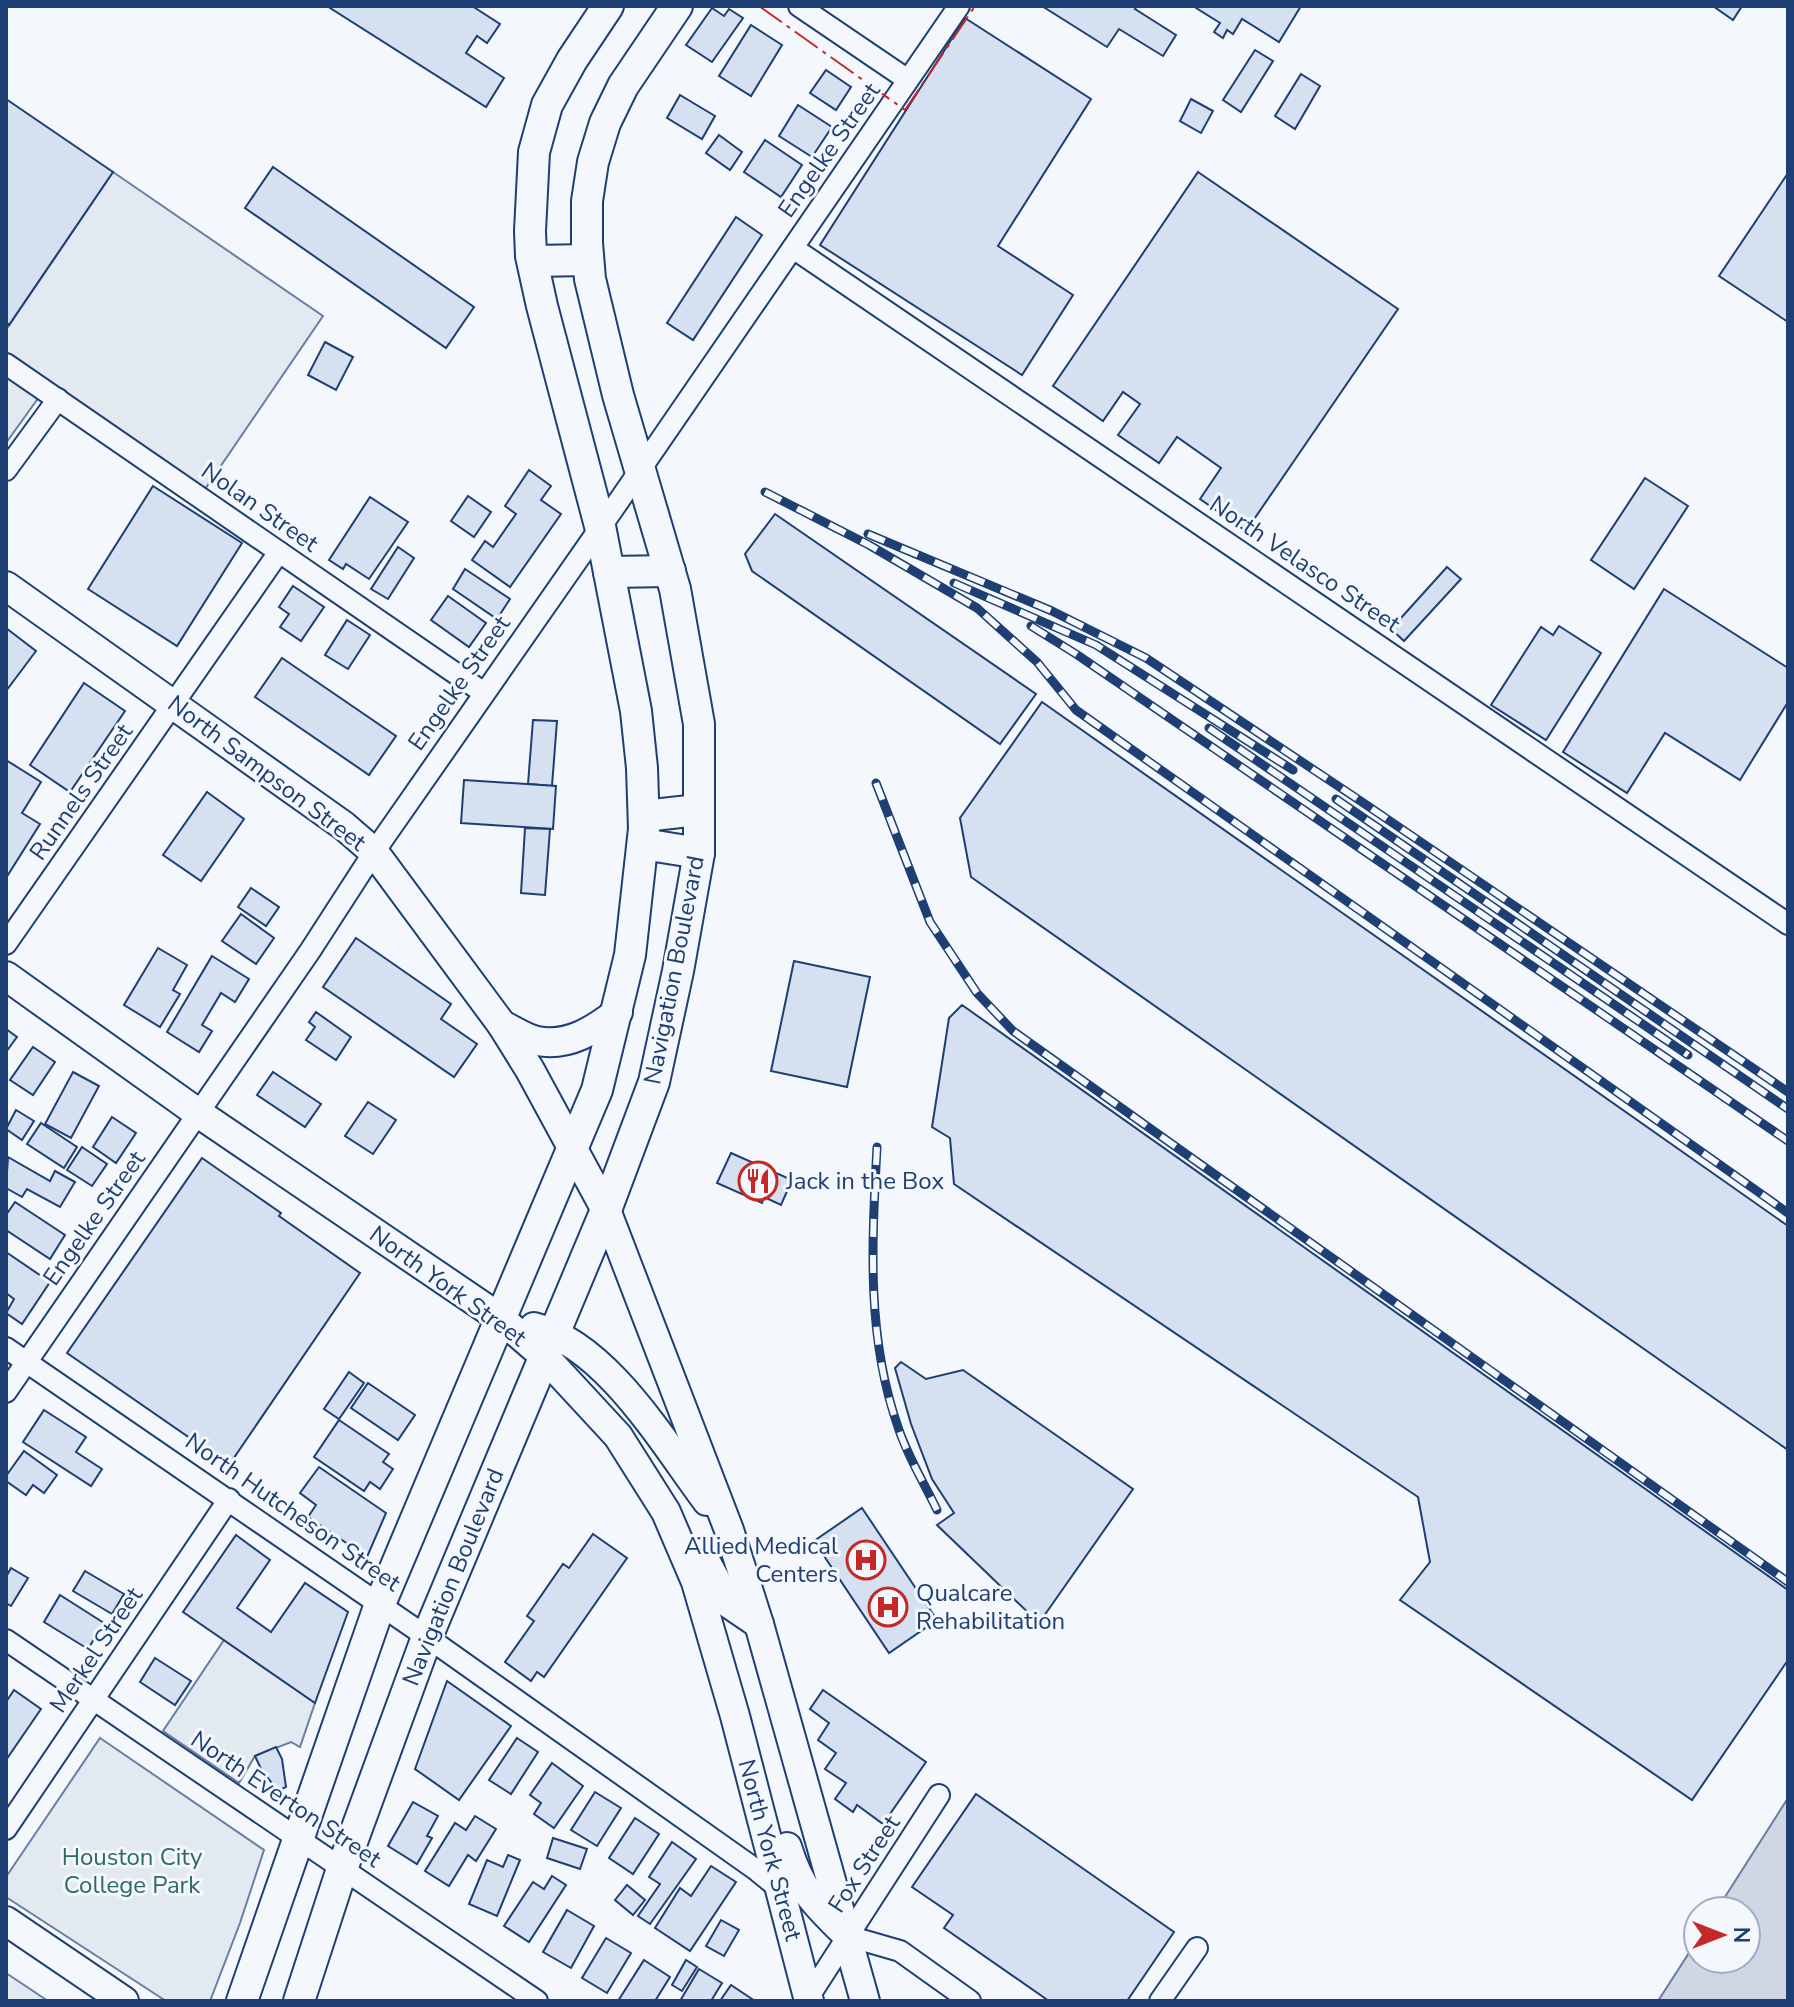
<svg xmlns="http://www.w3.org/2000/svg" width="1794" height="2007" font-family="'Nunito Sans',sans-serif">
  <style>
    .green { fill: #e3e9f0; stroke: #687fa3; stroke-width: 2 }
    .water { fill: #cfd7e4; stroke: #687fa3; stroke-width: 2 }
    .building { fill: #d5e0f0; stroke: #1d3f73; stroke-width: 2 }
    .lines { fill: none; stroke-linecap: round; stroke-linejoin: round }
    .street-casing { stroke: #1d3f73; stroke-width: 24 }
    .secondary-casing { stroke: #1d3f73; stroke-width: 32 }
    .primary-casing { stroke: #1d3f73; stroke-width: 34 }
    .street { stroke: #f4f7fb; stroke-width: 20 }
    .secondary { stroke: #f4f7fb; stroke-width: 28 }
    .primary { stroke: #f4f7fb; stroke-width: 30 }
    .rail-casing { stroke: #1d3f73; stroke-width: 9 }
    .rail { stroke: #f4f7fb; stroke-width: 6; stroke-dasharray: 18; stroke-linecap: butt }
    .power { stroke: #c62828; stroke-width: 2; stroke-dasharray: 28 6 4 6; stroke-linecap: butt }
    .labels { text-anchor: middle; stroke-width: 6; stroke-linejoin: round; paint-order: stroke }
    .street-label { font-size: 24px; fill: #1d3f73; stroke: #f4f7fb }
    .poi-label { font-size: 24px; fill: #1d3f73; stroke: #f4f7fb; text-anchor: start }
    .park-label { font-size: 24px; fill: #2c6c60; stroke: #f4f7fb }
  </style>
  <rect width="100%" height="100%" fill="#f4f7fb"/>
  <g class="green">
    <polygon points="113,172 323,316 205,489 6,353 6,330"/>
    <polygon points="6,374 39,397 6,443"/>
    <polygon points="224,1640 315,1703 300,1747 291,1742 255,1756 239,1783 163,1731"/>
    <polygon points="100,1738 264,1850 240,1923 210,2001 166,2001 6,1897 6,1877"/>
    <polygon points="6,1973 48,2001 6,2001"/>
  </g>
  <polygon class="water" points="1788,1798 1788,2001 1658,2001 1698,1939 1698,1959 1746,1959 1746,1911 1716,1911"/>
  <g class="building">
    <polygon points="327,6 472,6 500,24 487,43 477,36 466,53 504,78 486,107"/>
    <polygon points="1042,6 1137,6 1135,9 1176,35 1163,56 1119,29 1107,47"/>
    <polygon points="1193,6 1301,6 1279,42 1242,19 1233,34 1227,30 1223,38 1214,32 1220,23"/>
    <polygon points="1713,6 1742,6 1733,20"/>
    <polygon points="712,8 724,16 729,9 743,18 712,62 686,45"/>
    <polygon points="965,18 1091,99 998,246 1073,295 1022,375 820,245"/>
    <polygon points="751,25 782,45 751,96 719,76"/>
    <polygon points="1255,50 1273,61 1241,112 1223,100"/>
    <polygon points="826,70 851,87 836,110 810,93"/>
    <polygon points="1301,74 1320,86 1295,129 1275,116"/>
    <polygon points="680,95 715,116 702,139 667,118"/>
    <polygon points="6,99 113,172 9,325 6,322"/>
    <polygon points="1191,99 1213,111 1201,133 1180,121"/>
    <polygon points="798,105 832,127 812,157 779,136"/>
    <polygon points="719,135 742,152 730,170 706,153"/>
    <polygon points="765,140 802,165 781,197 744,172"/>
    <polygon points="273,167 474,307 446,348 245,208"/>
    <polygon points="1198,172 1398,309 1246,531 1200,499 1221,468 1177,437 1159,463 1118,435 1140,404 1123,392 1103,421 1053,386"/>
    <polygon points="1788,173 1788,322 1719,276"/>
    <polygon points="736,217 762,235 693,340 667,323"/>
    <polygon points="325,342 353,357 336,390 308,375"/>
    <polygon points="529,470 551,486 541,500 561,514 510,587 472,560 485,541 493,547 516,514 505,506"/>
    <polygon points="1645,478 1688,506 1634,589 1591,560"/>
    <polygon points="153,486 242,543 177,646 88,589"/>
    <polygon points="468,496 491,512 474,537 451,521"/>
    <polygon points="370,497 408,522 369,579 346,564 343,569 329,560"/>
    <polygon points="775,514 1036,694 1000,744 752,571 745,554"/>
    <polygon points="398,547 414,558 388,599 371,589"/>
    <polygon points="1447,567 1461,579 1404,641 1391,629"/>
    <polygon points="465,569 510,599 497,619 453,589"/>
    <polygon points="293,586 324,607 301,641 280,627 289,614 279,607"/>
    <polygon points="1664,589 1788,668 1788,702 1740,780 1665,733 1627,793 1563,752"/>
    <polygon points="448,596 486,623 469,647 431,620"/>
    <polygon points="347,620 370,635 348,669 325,655"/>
    <polygon points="1559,626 1601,653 1546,740 1491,705 1541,627 1553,635"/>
    <polygon points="6,628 36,651 6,691"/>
    <polygon points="282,658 396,736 369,775 255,697"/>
    <polygon points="84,683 125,711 70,792 30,765"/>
    <polygon points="1042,702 1788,1226 1788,1450 971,877 960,818"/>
    <polygon points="533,720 557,721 552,786 528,784"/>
    <polygon points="6,760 41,782 22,813 40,824 6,878"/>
    <polygon points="464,780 556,786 553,829 461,823"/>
    <polygon points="207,792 244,819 201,881 163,855"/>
    <polygon points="525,828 550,829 545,895 521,893"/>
    <polygon points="251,888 279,907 266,926 238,907"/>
    <polygon points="241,914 274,938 256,964 222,941"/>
    <polygon points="356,938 451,1004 441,1019 477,1044 454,1077 323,987"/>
    <polygon points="158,948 187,965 173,990 180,994 160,1027 124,1005"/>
    <polygon points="212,956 249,979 235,1002 221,993 202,1025 212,1031 199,1052 167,1032"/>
    <polygon points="794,961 870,977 847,1087 771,1071"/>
    <polygon points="962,1005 1788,1590 1788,1660 1692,1800 1400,1600 1430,1562 1418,1497 954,1184 950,1138 932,1127 949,1018"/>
    <polygon points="316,1012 351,1037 336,1060 306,1040 315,1027 309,1022"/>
    <polygon points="6,1029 17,1037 6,1052"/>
    <polygon points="33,1047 55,1062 33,1095 10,1080"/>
    <polygon points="73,1072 99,1086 71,1138 45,1124"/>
    <polygon points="273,1072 321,1104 305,1127 257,1095"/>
    <polygon points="368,1102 396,1120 373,1154 345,1136"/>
    <polygon points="16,1110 34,1121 22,1140 6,1129"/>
    <polygon points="112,1117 136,1133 116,1163 93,1147"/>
    <polygon points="41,1123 77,1147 64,1168 27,1144"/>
    <polygon points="82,1147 107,1164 92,1186 67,1170"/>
    <polygon points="731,1153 792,1180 781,1205 764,1197 762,1203 717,1183"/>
    <polygon points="8,1157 50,1181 55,1171 75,1182 60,1207 27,1189 22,1197 6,1188"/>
    <polygon points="202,1158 281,1213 279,1216 360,1273 229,1465 67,1353"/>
    <polygon points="15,1202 65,1235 50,1259 6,1230 6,1215"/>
    <polygon points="6,1252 50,1282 22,1324 6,1313 14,1299 6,1293"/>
    <polygon points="901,1362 926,1379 963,1370 1133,1489 1039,1623 937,1525 954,1513 932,1479 911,1424 895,1368"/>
    <polygon points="349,1372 364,1383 339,1419 324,1409"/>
    <polygon points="368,1383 415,1415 398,1440 351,1408"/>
    <polygon points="44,1410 86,1437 76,1452 102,1469 91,1486 23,1442"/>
    <polygon points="339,1420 389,1454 383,1462 393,1469 380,1489 370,1482 364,1491 314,1457"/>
    <polygon points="24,1451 57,1475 44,1493 33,1485 26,1495 6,1481 6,1476"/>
    <polygon points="319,1467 386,1513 367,1557 308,1517 316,1505 300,1493"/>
    <polygon points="862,1508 937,1620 889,1653 814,1541"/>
    <polygon points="593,1534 627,1558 544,1677 537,1672 531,1681 505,1662 534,1621 527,1616 563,1564 569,1568"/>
    <polygon points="236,1535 270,1560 237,1608 271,1632 305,1583 348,1612 315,1703 183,1612"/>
    <polygon points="11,1568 28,1578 11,1606 6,1603 6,1577"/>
    <polygon points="85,1571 124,1594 112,1614 73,1591"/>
    <polygon points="60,1595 104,1623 88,1649 44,1622"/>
    <polygon points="155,1658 191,1681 175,1705 140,1682"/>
    <polygon points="447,1681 511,1726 459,1800 415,1769"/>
    <polygon points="14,1690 41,1709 6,1760 6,1702"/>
    <polygon points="823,1690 926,1762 883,1824 857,1805 853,1812 835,1799 846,1783 825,1769 836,1753 818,1740 829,1723 810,1709"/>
    <polygon points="517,1738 538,1752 511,1794 489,1780"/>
    <polygon points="276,1747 282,1759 286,1787 278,1791 261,1769 255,1756"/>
    <polygon points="552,1763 583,1786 554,1828 534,1814 541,1803 530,1795"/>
    <polygon points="595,1792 621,1808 597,1846 571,1830"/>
    <polygon points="976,1794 1174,1932 1127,2001 1049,2001 944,1928 953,1915 912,1887"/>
    <polygon points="413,1802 438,1816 427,1836 432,1838 417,1864 388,1846"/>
    <polygon points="475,1816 496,1829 476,1861 468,1855 449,1886 425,1871 455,1823 466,1830"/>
    <polygon points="635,1818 659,1834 633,1874 609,1858"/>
    <polygon points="553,1838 587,1849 580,1869 547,1858"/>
    <polygon points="672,1842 696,1859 650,1924 638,1916 660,1884 649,1877"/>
    <polygon points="508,1855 520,1860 497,1916 469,1904 487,1860 503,1867"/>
    <polygon points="711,1866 736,1882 690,1951 655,1928 680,1888 691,1896"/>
    <polygon points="552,1876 566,1885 529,1942 504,1926 533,1882 544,1889"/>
    <polygon points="627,1885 645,1900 633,1915 615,1900"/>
    <polygon points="567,1910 594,1926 571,1968 543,1952"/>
    <polygon points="721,1920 739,1930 724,1956 706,1946"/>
    <polygon points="606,1938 631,1953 607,1993 582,1978"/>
    <polygon points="644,1960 670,1977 655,2001 618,2001"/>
    <polygon points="686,1960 697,1967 682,1991 672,1985"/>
    <polygon points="699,1969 722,1983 711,2001 680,2001"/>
    <polygon points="731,1985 755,2001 720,2001"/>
  </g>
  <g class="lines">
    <g class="street-casing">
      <g id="street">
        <polyline points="799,6 908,80"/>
        <polyline points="793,248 1788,924"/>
        <polyline points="6,364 484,693"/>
        <polyline points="6,470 58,399"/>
        <polyline points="6,944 279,552"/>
        <polyline points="6,1348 427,1637 755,1869 782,1891"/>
        <polyline points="6,1392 310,951 374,852 616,505 959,6"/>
        <polyline points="6,1640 537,2001"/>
        <polyline points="6,1829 229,1499"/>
        <polyline points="848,1936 900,1951 970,2001"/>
        <polyline points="806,2001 939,1795"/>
        <polyline points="1160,2001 1197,1948"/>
      </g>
    </g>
    <g class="secondary-casing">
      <g id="secondary">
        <polyline points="6,586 344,826 374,852 502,1025 530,1070 606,1210 729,1530 759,1624 865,2001"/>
        <polyline points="6,976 198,1113 500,1318 543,1355 618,1436 666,1512 696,1582 735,1716 809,2001"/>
        <path d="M502,1025C513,1030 526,1039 537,1041C569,1047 594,1030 618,1012"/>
        <path d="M534,1327C607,1345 664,1444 707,1501"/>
        <polyline points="701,1553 728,1603 759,1624"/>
        <path d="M787,1847C800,1889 814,1903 845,1933"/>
        <polyline points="6,1921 124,2001"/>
      </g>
    </g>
    <g class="primary-casing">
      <g id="primary">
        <polyline points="533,261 588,260"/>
        <polyline points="609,572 670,571"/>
        <polyline points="644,816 698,810"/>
        <polyline points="643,844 699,853"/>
        <polyline points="242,2001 380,1604 597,1090 630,955 644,829 642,768 636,711 600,526 542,306 531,256 530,231 534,152 547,105 572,60 608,6"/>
        <polyline points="299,2001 342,1869 427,1637 606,1210 654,1082 678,971 699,853 699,724 675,589 618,395 590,279 587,243 587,201 593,162 605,123 623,86 677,6"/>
      </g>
    </g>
    <use href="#street" class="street"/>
    <use href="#secondary" class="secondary"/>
    <use href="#primary" class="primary"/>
    <g class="rail-casing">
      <g id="rail">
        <polyline points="765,492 869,545 977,608 1037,662 1076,710 1788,1213"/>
        <polyline points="868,534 1052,611 1146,658 1362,802 1788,1092"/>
        <polyline points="954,583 1096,645 1293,770"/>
        <polyline points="1031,626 1076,654 1788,1141"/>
        <polyline points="1209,728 1688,1055"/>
        <polyline points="876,783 930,922 977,993 1013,1031 1788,1582"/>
        <polyline points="1336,799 1788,1109"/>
        <path d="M877,1147C872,1242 866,1336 898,1427C907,1455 924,1483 937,1510"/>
      </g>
    </g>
    <use href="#rail" class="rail"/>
    <polyline class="power" points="759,6 905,110 975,6"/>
  </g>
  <defs>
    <g id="restaurant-ring" transform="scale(2)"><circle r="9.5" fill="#f4f7fb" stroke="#c62828" stroke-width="1.5"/><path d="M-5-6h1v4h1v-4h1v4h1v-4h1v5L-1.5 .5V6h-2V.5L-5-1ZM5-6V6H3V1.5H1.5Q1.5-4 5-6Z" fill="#c62828"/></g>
    <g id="hospital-ring" transform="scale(2)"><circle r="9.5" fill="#f4f7fb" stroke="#c62828" stroke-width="1.5"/><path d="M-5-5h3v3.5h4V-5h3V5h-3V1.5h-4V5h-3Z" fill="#c62828"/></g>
  </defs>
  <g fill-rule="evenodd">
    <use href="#restaurant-ring" x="758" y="1181"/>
    <use href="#hospital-ring" x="866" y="1560"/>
    <use href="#hospital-ring" x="888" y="1607"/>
  </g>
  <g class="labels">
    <g class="street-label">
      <text transform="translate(829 150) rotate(-55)" y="8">Engelke Street</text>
      <text transform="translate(260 507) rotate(35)" y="8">Nolan Street</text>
      <text transform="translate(1305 564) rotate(34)" y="8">North Velasco Street</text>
      <text transform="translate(459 683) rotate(-55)" y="8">Engelke Street</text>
      <text transform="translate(267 773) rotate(37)" y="8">North Sampson Street</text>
      <text transform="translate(81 792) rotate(-55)" y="8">Runnels Street</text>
      <text transform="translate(674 970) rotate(-79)" y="8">Navigation Boulevard</text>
      <text transform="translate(94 1218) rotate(-55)" y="8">Engelke Street</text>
      <text transform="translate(448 1286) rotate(36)" y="8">North York Street</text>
      <text transform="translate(293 1512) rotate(35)" y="8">North Hutcheson Street</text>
      <text transform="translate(453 1577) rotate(-68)" y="8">Navigation Boulevard</text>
      <text transform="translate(96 1650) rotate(-56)" y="8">Merkel Street</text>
      <text transform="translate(286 1799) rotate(34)" y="8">North Everton Street</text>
      <text transform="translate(770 1850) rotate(75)" y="8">North York Street</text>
      <text transform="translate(864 1864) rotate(-57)" y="8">Fox Street</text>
    </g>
    <g class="poi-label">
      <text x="786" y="1189">Jack in the Box</text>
      <text x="838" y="1554" text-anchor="end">Allied Medical<tspan x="838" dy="28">Centers</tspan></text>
      <text x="916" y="1601">Qualcare<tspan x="916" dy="28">Rehabilitation</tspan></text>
    </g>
    <g class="park-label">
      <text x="132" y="1865">Houston City<tspan x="132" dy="28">College Park</tspan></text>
    </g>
  </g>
  <rect width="1794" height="2007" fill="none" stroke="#1d3f73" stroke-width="16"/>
  <g transform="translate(1722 1935) rotate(90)"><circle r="38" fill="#f4f7fb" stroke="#9eadc5" stroke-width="2"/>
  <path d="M0-6L14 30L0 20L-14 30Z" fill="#c62828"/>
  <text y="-12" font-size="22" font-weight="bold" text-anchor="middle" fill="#1d3f73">N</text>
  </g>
</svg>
